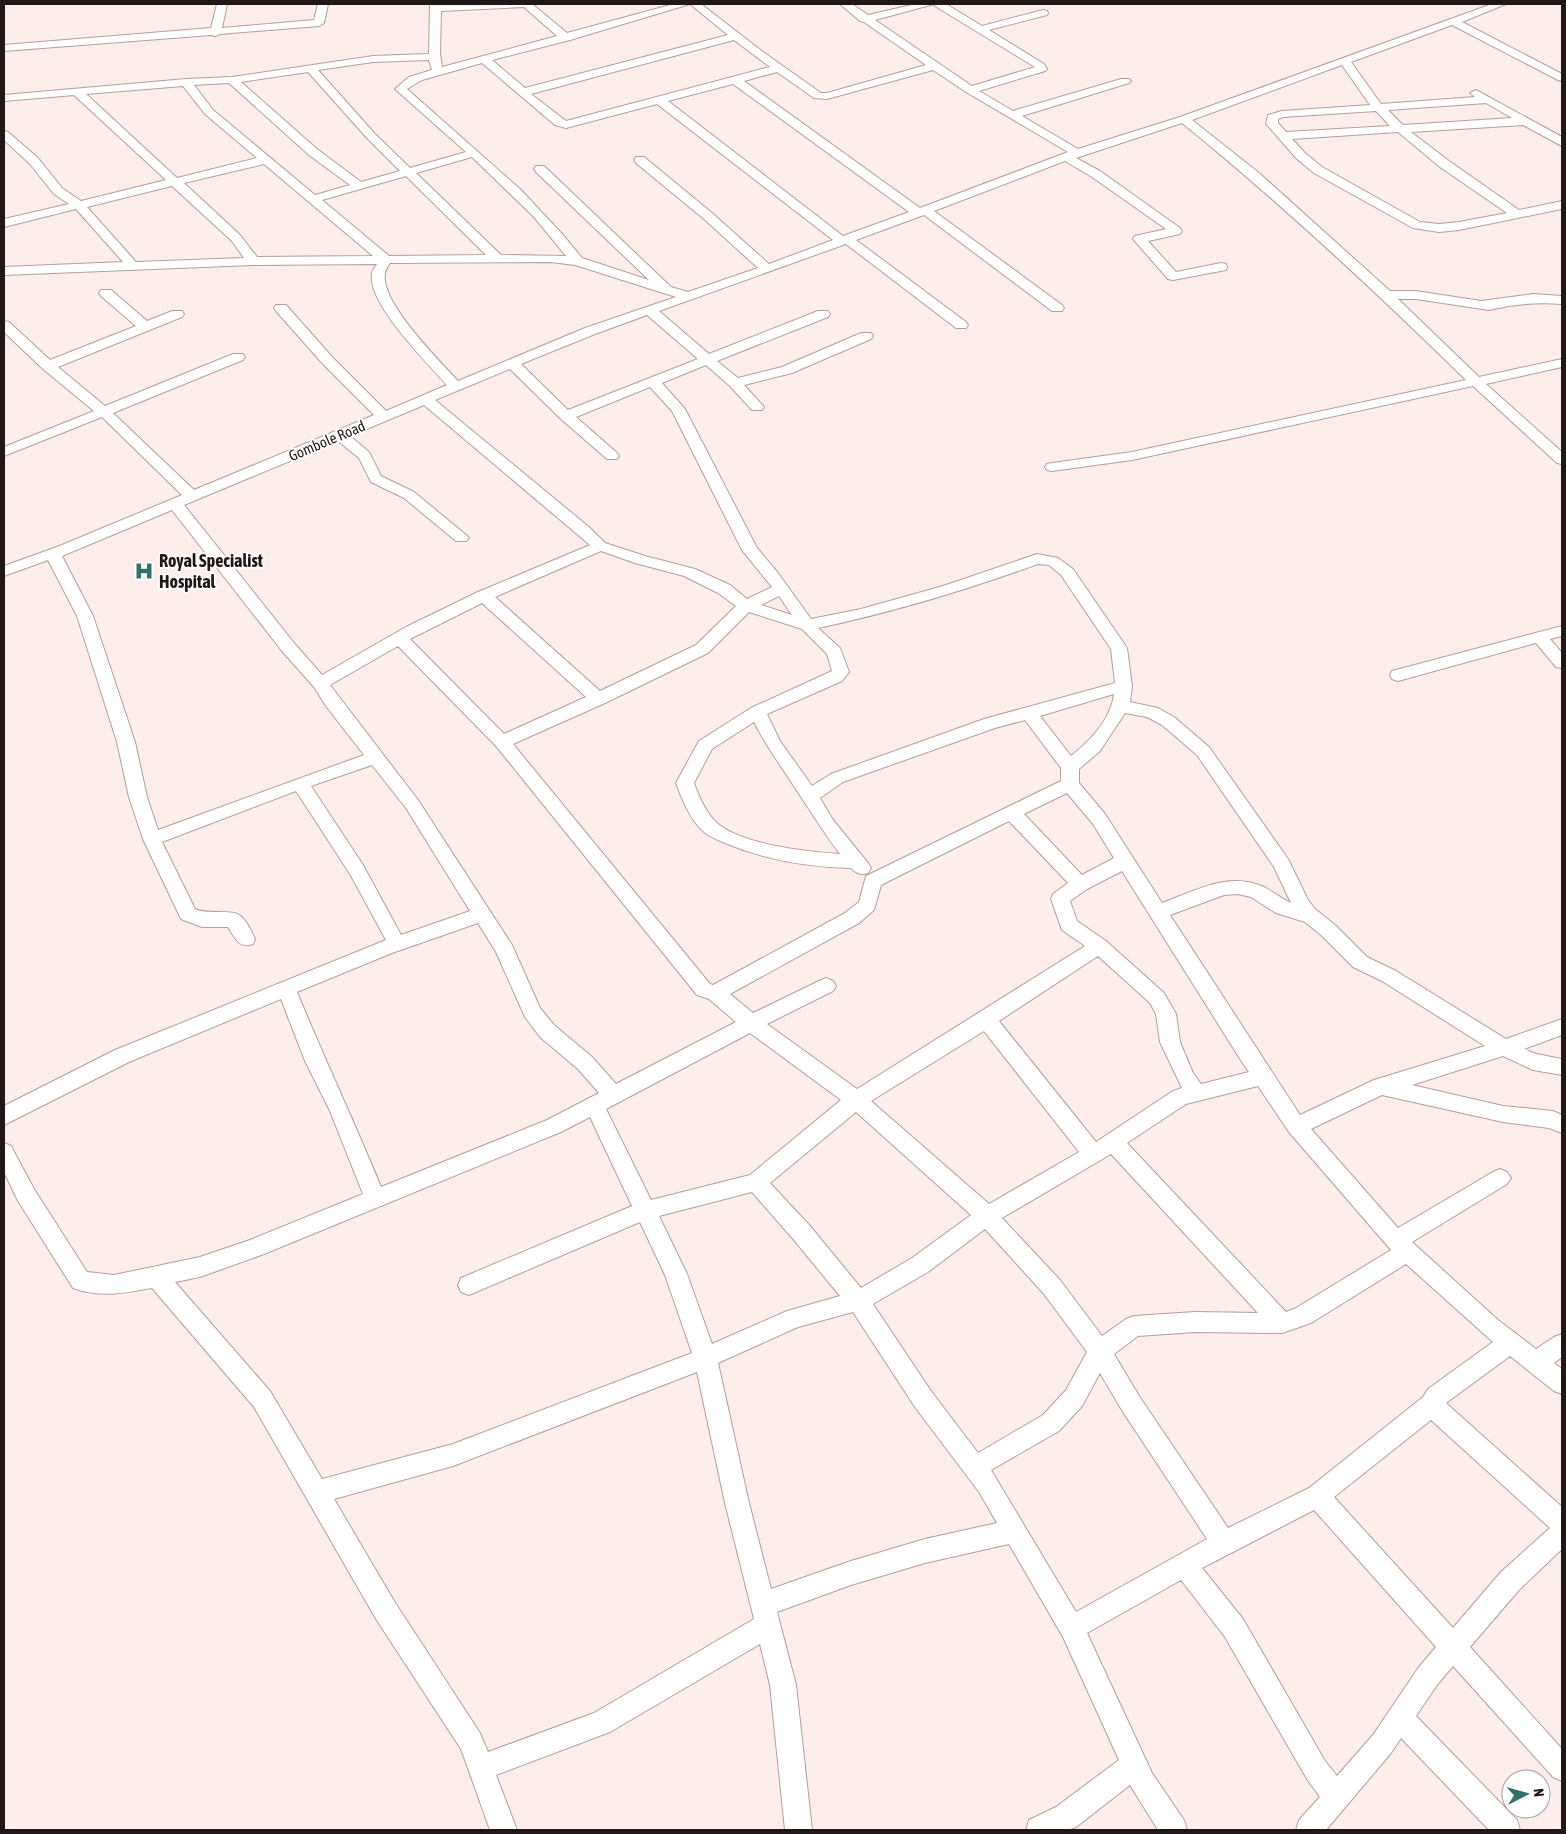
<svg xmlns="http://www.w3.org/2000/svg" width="1566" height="1834" font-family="'Asap Condensed',sans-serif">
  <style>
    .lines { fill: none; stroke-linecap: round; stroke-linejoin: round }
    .minor-casing { stroke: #b59e9a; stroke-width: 2 }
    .minor { fill: #fff; fill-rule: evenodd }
    .labels { text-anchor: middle; stroke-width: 4; stroke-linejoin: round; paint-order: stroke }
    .far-street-label { font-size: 15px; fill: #201716; stroke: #fff }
    .poi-label { font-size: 18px; font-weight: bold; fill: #201716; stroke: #fff; text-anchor: start }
  </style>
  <rect width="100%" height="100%" fill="#fdedeb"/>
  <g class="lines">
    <g class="minor-casing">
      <g id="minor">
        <polygon points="217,4 227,4 222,28 314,20 318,4 328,4 324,23 319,26 220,34 215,36 211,35 4,51 4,45 211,28"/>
        <path d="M430,4H532L567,33L674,4H701L763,52L821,93H827L926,65L864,22L860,21L840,4H852L868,15L916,4H946L982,26L1043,10L1047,11L1048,13L1047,15L989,30L1044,64L1047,69L1045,71L979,91L1013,111L1121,79H1129L1131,81L1129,83L1022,116L1078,149L1180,117L1492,4H1506L1462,22L1562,74V81L1558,80L1452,25L1351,62L1381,104L1475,97L1470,93L1476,90L1562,137V146L1523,125L1411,132L1449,161L1519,210L1562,201V209L1459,230L1439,232L1413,228L1314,173L1297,159L1268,126L1266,124L1268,115L1282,111L1370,105L1342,65L1192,120L1259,173L1390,291H1416L1481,301L1533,294L1562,296V304C1535,302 1514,304 1489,310L1416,299H1398L1479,377L1562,359V367L1486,384L1562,452V464L1557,463L1473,386L1132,460L1052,471L1047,470L1045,467L1047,464L1052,463L1132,452L1466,380C1374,290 1282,204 1182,123L1076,158L1100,171L1180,228L1182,231L1180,234L1148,241L1176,272L1221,263L1226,264L1227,267L1226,270L1173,280L1168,279L1133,239L1135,236L1166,229L1092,177L1065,161L934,211L1062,305L1064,308L1062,311H1052L924,215L856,240L966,322L968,325L966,328H956L846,244L659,311L709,354L818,311H828L830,314L828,317L717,361L738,378L782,367L861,333H871L873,336L871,339L792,373L744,385L764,407L762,410H752L730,386L706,365L662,383L685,409L757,548L778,573L811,619L861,609L943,586L1037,554L1058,558L1073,569L1127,648L1132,686L1130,702L1158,708L1174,717L1209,747L1288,859L1308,900L1315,909L1335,925L1367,957L1396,971L1506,1039L1562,1019V1035L1524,1049L1536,1054L1562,1059V1075L1533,1070L1503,1056L1412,1085L1503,1106L1553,1111L1562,1115V1133L1549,1128L1503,1122L1382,1095L1311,1129L1398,1228L1493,1172L1500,1169L1507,1172L1511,1178L1507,1184L1412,1242L1498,1320L1536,1349L1554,1337L1562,1334V1357L1554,1363L1562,1369V1394L1554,1391L1510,1356L1446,1403L1562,1507V1549L1519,1590L1470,1647L1562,1749V1781L1553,1777L1453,1666L1437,1685L1416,1716L1517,1820L1520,1830H1489L1401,1738L1391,1753L1326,1830H1296L1299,1820L1320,1797L1307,1779L1225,1637L1181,1580L1087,1633L1152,1773L1184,1820L1187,1830H1158L1130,1785L1076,1827L1068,1830H1026L1029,1820L1056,1807L1119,1760L1063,1637L1009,1544L925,1563L851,1585L777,1612L796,1685L812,1830H785L770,1685L760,1644L610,1732L496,1775L517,1830H490L461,1749L376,1619L254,1407L152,1288C125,1293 100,1298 73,1288L18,1201L4,1172V1143L11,1146L34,1189L87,1272L114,1275L200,1257L250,1240L363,1194L330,1111L305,1061L281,999L129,1062L4,1125V1106L115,1050L386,940L350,874L296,791L162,842L195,909C208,915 231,909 239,915C246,919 252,932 255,939L253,944C239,949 235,938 228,927H202L181,919L143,839L129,797L117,742L77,616L48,560L4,576V566L57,547L182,495L102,417L4,456V447L94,411L43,369L4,332V321L9,322L50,360L136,326L101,296L99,293L101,290H111L147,321L172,311H182L184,314L182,317L58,367L105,406L233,354H243L245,357L243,360L113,413L194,490L374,415L323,364L276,311L274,308L276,305H286L333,358L386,411L447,385C428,364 367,303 372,274C372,270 375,267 377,264L253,265L4,275V267L123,262L76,209L4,227V219L69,204L54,194L30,164L4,140V131L8,132L38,158L62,188L81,201L166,180L74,95L4,101V95L186,79L232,77L373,56L429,54ZM690,4L728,35L525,88L492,60L570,40ZM934,4L935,6L1035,67L972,86L875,20ZM524,7L557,36L442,67L440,53L441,11ZM734,40L770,67L566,121L531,94ZM429,60L432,70L409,77L395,89L466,152L410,168L375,134L318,70L373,62ZM482,63L555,125L566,128L657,104L833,240L769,264L712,213L644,157H636L634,160L636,163L704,219L758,268L688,292L671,287L544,166H536L534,169L536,172L649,280L582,258L563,235L521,190L407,89L422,80ZM933,70L966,92L1068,152L920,208L744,81L777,72L814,98L827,99ZM308,72L367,138L400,171L361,182L317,149L241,82ZM229,83L309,155L350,185L315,195L213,110L194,85ZM733,84L909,212L843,236L668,101ZM183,86L205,114L257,158L177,178L86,94ZM1486,103L1512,118L1403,125L1388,110ZM1376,111L1390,126L1286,132L1278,123V119L1283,117ZM1398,132L1440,167L1507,213L1459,222L1439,224L1420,222L1322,167L1305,153L1292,139ZM472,157L534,217L566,256L501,255L416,173ZM264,164L373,256L257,257L240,235L184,183ZM406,176L486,255L389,256L322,200ZM172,186L232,241L244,258L136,262L87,207ZM551,262L575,265L676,297L585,328L458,381C439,360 380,302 385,274C385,270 388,266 390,263ZM647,315L698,359L568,410L521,364L595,334ZM510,369L561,419L607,459H617L619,456L617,453L576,417L650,387L672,411L742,550L772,587L747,599L730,585L695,569L645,556L605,543L590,528L435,400ZM424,405L590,545L478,592L406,627L322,675L294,643L184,505L338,441L359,458L371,482L404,498L456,541H466L469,538L466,535L414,492L381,476L369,452L350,436ZM172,510L282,651L314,687L326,706L364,755L158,830L147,797L135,742L93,616L62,556ZM601,551L635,563L684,576L718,593L736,606L696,645L600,691L495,597ZM1038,564L1049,565L1061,575L1111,649L1115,683L984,719L831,774L812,786L780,741L767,714L842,681L849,672L840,648L818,628C894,612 966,590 1038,564ZM779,596L792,615L761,605ZM482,603L586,697L504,734L410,639ZM749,612L802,629L827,654L832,671L751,708L699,741L676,783C682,800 691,821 704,832C710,837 718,840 725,843C765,860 808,867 851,868C857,874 861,875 868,873L871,868L868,863L833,820L820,798L843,782L995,728L1025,720L1061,768V781L866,876L859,902L845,913L713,985L710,984L513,744L605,703L708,653ZM398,646L496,746L697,995L709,999L736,1022L616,1084L592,1057L554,1025L540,1008L512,945L418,800L330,685ZM1114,694C1111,719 1090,741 1071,756L1040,716ZM1125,713L1147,717L1162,725L1197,755L1274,867L1291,903C1282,899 1273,892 1264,887C1229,871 1195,891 1162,903L1105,814L1079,783V769L1100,751ZM754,722C768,750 787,774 803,800C816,819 826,836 840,854C808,852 742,845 717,823C706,813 699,797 694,783L712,749ZM372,765L406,808L470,911L401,935L363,865L311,786ZM1067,793L1093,824L1114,858L1082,875L1024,814ZM1009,821L1068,883L1053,894L1051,899L1062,930L1085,946L857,1089L767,1024L833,991L836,986L833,981L826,978L819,981L753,1013L730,994L859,923L874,910L881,885ZM1122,871L1242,1062L1249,1072L1201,1084L1193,1073L1180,1042L1176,1014L1164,993L1106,941L1077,921L1070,901L1087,889ZM1238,894L1251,897L1276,913L1305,922L1321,935L1353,967L1382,981L1485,1046L1374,1080L1300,1115L1170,915L1224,895ZM478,923L496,952L525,1017L540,1037L578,1069L599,1093L547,1120L381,1187C354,1121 324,1058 297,992L392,953ZM1098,956L1150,1003L1156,1014L1160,1042L1182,1088L1173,1091L1096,1142L999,1021ZM984,1031L1079,1152L989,1204L871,1101ZM750,1033L841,1100L750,1175L651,1200L606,1109ZM1258,1086L1289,1132L1391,1250L1296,1308L1286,1312L1127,1143L1186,1104ZM856,1112L971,1215L912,1258L861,1288L810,1226L770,1183ZM590,1117L632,1206L461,1278L458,1285L461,1292L469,1295L640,1222L665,1275L692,1353L453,1444L322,1479L270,1391L175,1282L200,1277L264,1254L561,1132ZM1111,1154L1258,1313L1195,1312L1134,1316L1126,1319L1102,1336L1060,1280L1002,1218ZM752,1192L794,1240L840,1296L787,1311L712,1344L687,1274L659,1216ZM985,1229L1044,1294L1087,1352L1066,1390L1043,1415L978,1453L931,1391L873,1304L928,1272ZM1406,1264L1493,1342L1428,1389L1423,1397L1309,1488L1228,1528L1139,1396L1114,1354L1138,1336L1195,1332L1282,1333L1311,1323ZM853,1312L915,1407L979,1492L997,1523L925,1539L851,1561L771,1589L749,1503L718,1363L798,1327ZM697,1372L725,1503L754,1619L594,1713L488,1752L480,1733L394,1601L334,1499L453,1466ZM1100,1373L1123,1412L1207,1539L1076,1612L991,1470L1059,1431L1082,1406ZM1431,1420L1550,1528L1501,1572L1453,1628L1334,1497ZM1314,1510L1436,1647L1419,1667L1373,1735L1337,1776L1325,1761L1243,1619L1202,1568Z"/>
        <polygon points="1562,626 1562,636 1550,639 1562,653 1562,668 1556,667 1536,643 1398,681 1392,679 1390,675 1392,671"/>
      </g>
    </g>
    <use href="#minor" class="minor"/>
  </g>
  <defs>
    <g id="hospital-bare" transform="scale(1.5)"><path d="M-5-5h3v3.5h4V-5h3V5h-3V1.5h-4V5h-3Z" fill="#2c7369" stroke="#fff" stroke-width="2.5" paint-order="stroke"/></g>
  </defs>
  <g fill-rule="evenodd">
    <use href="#hospital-bare" x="144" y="571"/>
  </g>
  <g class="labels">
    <g class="far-street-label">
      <text transform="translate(327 441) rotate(-23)" y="5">Gombole Road</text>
    </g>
    <g class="poi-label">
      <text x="159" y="567">Royal Specialist<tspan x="159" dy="21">Hospital</tspan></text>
    </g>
  </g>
  <rect width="1566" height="1834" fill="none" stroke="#201716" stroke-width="10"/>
  <g transform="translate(1526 1794) rotate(84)"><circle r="24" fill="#ffffff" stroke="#a6a2a2"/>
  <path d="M0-4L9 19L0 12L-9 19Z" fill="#2c7369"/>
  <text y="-8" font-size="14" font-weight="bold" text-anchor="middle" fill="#201716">N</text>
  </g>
</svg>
